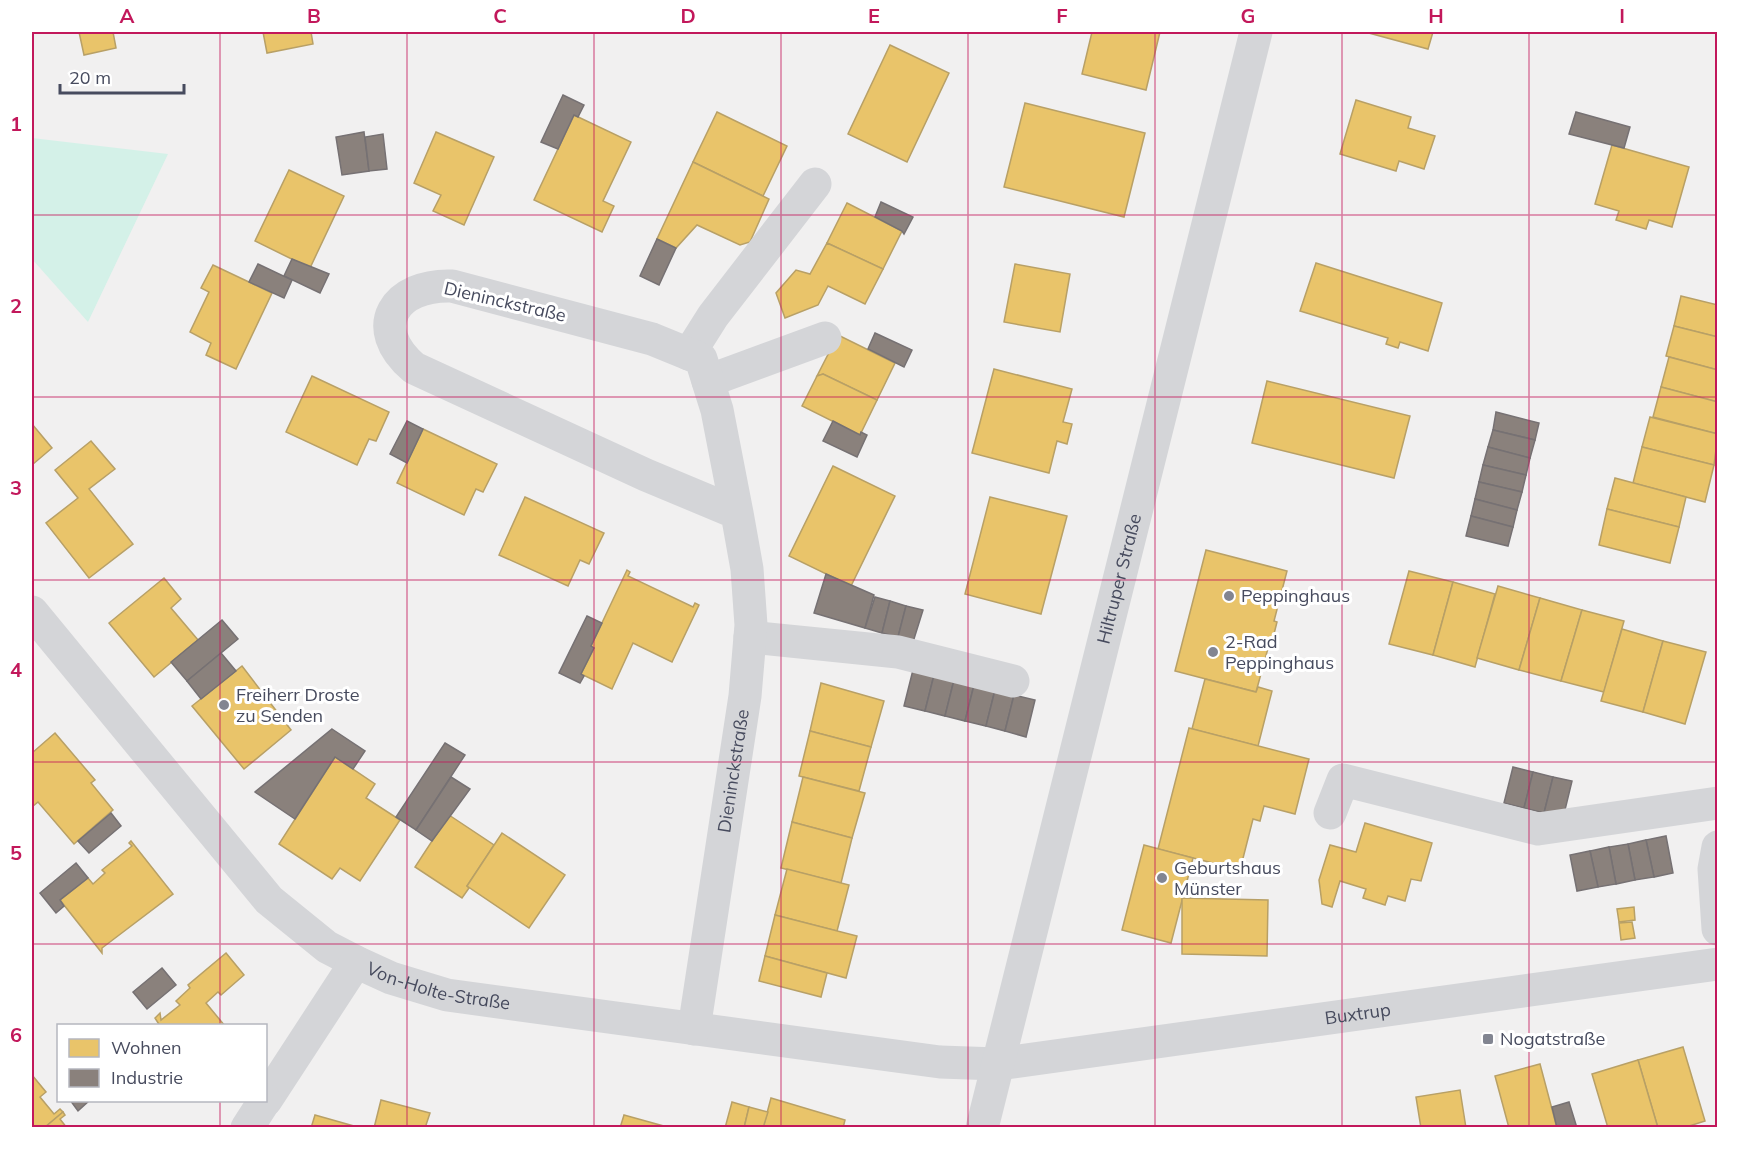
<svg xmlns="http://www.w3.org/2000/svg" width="1749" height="1159" font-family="Mulish,sans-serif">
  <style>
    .green { fill: #d4f1e8 }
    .homes { fill: #e9c46a; stroke: #b8a066; stroke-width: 1.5 }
    .industry { fill: #8a817c; stroke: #767173; stroke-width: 1.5 }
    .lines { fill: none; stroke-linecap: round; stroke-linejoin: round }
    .minor { stroke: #d4d5d8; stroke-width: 33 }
    .grid { fill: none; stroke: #c2185b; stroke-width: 1.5; stroke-opacity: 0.55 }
    .poi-dot { fill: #828591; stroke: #fff; stroke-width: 2 }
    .labels { text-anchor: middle; stroke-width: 6; stroke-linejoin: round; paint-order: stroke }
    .street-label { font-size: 18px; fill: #474b5e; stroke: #fff }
    .poi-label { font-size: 18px; fill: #474b5e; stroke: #fff; text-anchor: start }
    .neatline { fill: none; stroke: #c2185b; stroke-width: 2 }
    .grid-label { font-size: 20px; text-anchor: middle; font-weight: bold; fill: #c2185b }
  </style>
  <rect width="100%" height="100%" fill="#f1f0f0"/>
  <polygon class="green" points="32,138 168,154 88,322 32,259"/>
  <g class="homes">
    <polygon points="79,32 113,32 116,48 84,55"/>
    <polygon points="263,32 311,32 313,44 267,53"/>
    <polygon points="1092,32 1160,32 1146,90 1082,74"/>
    <polygon points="1365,32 1433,32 1428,49"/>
    <polygon points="890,45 949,73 907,162 848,134"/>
    <polygon points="1356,100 1411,117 1408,128 1435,136 1424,169 1399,161 1396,171 1340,154"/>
    <polygon points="1025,103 1145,133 1124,217 1004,187"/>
    <polygon points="717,112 787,146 763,196 693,162"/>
    <polygon points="574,115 631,142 603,201 614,206 602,232 534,200"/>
    <polygon points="436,132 494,157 464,225 433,211 441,195 414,183"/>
    <polygon points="1612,145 1689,167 1672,227 1649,220 1646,229 1616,220 1619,211 1595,204"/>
    <polygon points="693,162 769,199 750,242 740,245 697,225 676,248 657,239"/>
    <polygon points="289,170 344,196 310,268 255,241"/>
    <polygon points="847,203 902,231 883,269 827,243"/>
    <polygon points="827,243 883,269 865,304 828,286 818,305 785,318 776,293 796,270 810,274"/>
    <polygon points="1316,263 1442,303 1428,351 1400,342 1398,348 1386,344 1388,338 1300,311"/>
    <polygon points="1015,264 1070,274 1060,332 1004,322"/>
    <polygon points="213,265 272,293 236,369 206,355 211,343 190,332 209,292 201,288"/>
    <polygon points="1681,296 1718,305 1718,337 1674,326"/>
    <polygon points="1674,326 1718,337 1718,370 1666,356"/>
    <polygon points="838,335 895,363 877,400 823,374 817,376"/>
    <polygon points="1669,357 1718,370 1718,402 1661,387"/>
    <polygon points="994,369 1072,389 1063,422 1072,424 1067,444 1057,441 1049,473 972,453"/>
    <polygon points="823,374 877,400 860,435 802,406 817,376"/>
    <polygon points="312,376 389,412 376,441 369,439 357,465 286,432"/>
    <polygon points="1267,381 1410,416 1394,478 1252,443"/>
    <polygon points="1661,387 1718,402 1718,434 1653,417"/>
    <polygon points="1650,417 1718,434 1714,465 1642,447"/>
    <polygon points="32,424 52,448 32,465"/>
    <polygon points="423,429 497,464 483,492 476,489 464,515 397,483"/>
    <polygon points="91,441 115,469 89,489 133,544 89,578 46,523 78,498 55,470"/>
    <polygon points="1642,447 1714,465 1705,502 1633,483"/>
    <polygon points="833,466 895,496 851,586 789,556"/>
    <polygon points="1615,478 1686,497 1679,527 1607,509"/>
    <polygon points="525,497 604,533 589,564 580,560 568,586 499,555"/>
    <polygon points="990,497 1067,516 1041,614 965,594"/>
    <polygon points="1607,509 1679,527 1670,563 1599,545"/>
    <polygon points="1206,550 1287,571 1274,621 1277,622 1272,642 1270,641 1256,692 1175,671"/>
    <polygon points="627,570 630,572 628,576 693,607 695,603 699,605 672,662 633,643 612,689 581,674 594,648 591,646"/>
    <polygon points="1409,571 1453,582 1433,655 1389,644"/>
    <polygon points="164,578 181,599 171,608 198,640 154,677 109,623"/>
    <polygon points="1453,582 1495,594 1475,667 1433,655"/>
    <polygon points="1498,586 1540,598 1519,670 1477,658"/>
    <polygon points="1540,598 1582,610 1561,681 1519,670"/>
    <polygon points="1582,610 1624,621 1604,692 1561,681"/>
    <polygon points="1622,629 1663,641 1643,712 1601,701"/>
    <polygon points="1663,641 1706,652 1685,724 1643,712"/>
    <polygon points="242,666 291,730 244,769 192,706"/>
    <polygon points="1205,679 1256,692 1258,687 1272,691 1258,746 1192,729"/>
    <polygon points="821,683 884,701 871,747 810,731"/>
    <polygon points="1189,728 1309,759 1295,814 1264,806 1260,821 1253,819 1240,870 1158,849"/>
    <polygon points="810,731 871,747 859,791 799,776"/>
    <polygon points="55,733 95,780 91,783 113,810 74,844 38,802 32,807 32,753"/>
    <polygon points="335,757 375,784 366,798 400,820 360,881 340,868 332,879 279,844"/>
    <polygon points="803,777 865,793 852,838 792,822"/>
    <polygon points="449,815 494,845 467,886 469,888 462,898 415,867"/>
    <polygon points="792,822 852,838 841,883 781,868"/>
    <polygon points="1365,823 1432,843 1421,881 1411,879 1405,901 1388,896 1385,905 1363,898 1366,889 1340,881 1332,907 1322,904 1319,880 1330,845 1356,852"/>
    <polygon points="502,833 565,875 529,928 467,886"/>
    <polygon points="131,841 173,894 102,948 102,953 60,900 88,878 93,884 105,873 102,870 132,846 129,843"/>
    <polygon points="1144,845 1193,858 1171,943 1122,930"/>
    <polygon points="787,869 849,885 837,931 775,915"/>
    <polygon points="1182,898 1268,900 1267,956 1182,954"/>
    <polygon points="1634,907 1635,920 1619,922 1617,909"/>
    <polygon points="775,915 857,936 846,978 765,956"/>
    <polygon points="1632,922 1635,938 1621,940 1619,923"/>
    <polygon points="226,953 244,975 221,995 218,992 206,1003 225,1026 160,1026 155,1018 160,1013 161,1020 180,1005 176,1001 190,988 188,985"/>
    <polygon points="765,956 827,973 821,997 759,981"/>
    <polygon points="1683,1047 1705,1121 1683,1128 1658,1128 1638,1060"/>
    <polygon points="1638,1060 1658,1128 1608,1128 1592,1074"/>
    <polygon points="1540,1064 1557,1128 1509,1128 1495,1076"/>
    <polygon points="32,1075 46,1092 40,1097 54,1114 60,1109 63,1112 44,1128 32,1128"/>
    <polygon points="1460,1090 1466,1128 1421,1128 1416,1097"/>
    <polygon points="771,1098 845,1120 843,1128 763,1128"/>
    <polygon points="381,1100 430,1113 425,1128 374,1128"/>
    <polygon points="732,1102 749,1107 744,1128 725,1128"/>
    <polygon points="749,1107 768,1112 763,1128 744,1128"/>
    <polygon points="63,1112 65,1115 60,1119 67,1128 44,1128"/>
    <polygon points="315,1115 361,1128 311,1128"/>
    <polygon points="624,1115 671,1128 620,1128"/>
  </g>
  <g class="industry">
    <polygon points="563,95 584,105 578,117 574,115 558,149 541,142"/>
    <polygon points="1576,112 1630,127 1624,148 1569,134"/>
    <polygon points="364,132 369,171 342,175 336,137"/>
    <polygon points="383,134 387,169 369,171 365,137"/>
    <polygon points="881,202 913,217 904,234 902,231 875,217"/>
    <polygon points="657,239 676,248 659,285 640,276"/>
    <polygon points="292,259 329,274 320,293 284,276"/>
    <polygon points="258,264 292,280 284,298 249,282"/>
    <polygon points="875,333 912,350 904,367 868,349"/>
    <polygon points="1496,412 1539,423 1535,440 1493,430"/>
    <polygon points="407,421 423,429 407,463 390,454"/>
    <polygon points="833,421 860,435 861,432 867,435 857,457 823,441"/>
    <polygon points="1493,430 1535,440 1530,458 1488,447"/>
    <polygon points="1488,447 1530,458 1526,475 1483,465"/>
    <polygon points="1483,465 1526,475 1522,492 1479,482"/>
    <polygon points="1479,482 1522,492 1517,510 1475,499"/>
    <polygon points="1475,499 1517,510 1513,527 1471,516"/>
    <polygon points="1471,516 1513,527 1508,546 1466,536"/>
    <polygon points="826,574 874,595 865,628 814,613"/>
    <polygon points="875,597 890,601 882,633 865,628"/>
    <polygon points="890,601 906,606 898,637 882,633"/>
    <polygon points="906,606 923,610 913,642 898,637"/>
    <polygon points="587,616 602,623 591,646 594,648 581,674 584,676 580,683 559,673"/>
    <polygon points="222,620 238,639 187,681 171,662"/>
    <polygon points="221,653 236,671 201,699 187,681"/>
    <polygon points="913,670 934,675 925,711 904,706"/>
    <polygon points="934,675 954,680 945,716 925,711"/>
    <polygon points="954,680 974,685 965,721 945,716"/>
    <polygon points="974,685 995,690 986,726 965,721"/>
    <polygon points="995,690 1014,695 1005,731 986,726"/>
    <polygon points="1014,695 1035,700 1026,737 1005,731"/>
    <polygon points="332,729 365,751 353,769 335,757 295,819 255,792"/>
    <polygon points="445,743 465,755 416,830 396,817"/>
    <polygon points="1513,767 1533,772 1524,808 1504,803"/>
    <polygon points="1533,772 1553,777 1544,813 1524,808"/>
    <polygon points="451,777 470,789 432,841 416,830"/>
    <polygon points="1553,777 1572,781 1563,818 1544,813"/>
    <polygon points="111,813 121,826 89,853 78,841"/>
    <polygon points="1666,836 1673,873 1654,877 1646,840"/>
    <polygon points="1646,840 1654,877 1635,880 1628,844"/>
    <polygon points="1628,844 1635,880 1616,884 1609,847"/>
    <polygon points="1609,847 1616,884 1598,887 1590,851"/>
    <polygon points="1590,851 1598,887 1577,891 1570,855"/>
    <polygon points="76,863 88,878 60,900 64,906 56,913 40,893"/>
    <polygon points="162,968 176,985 147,1009 133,992"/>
    <polygon points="70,1100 90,1100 78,1111"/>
    <polygon points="1569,1102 1577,1128 1557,1128 1552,1107"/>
  </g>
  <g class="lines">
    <g class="minor">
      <polyline points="689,354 713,316 815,184"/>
      <polyline points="708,381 825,338"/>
      <path id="s1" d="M32,612L269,900L327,947L356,962L391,978L447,995L940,1062L998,1064L1718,964"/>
      <polyline points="750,637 898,652 1013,681"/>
      <polyline points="1330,813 1343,780 1538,829 1718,803"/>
      <polyline points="1718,847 1714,869 1718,929"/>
      <path id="s2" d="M694,1029L745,696L751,625L747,569L737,513L717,410L701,359L652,339L452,286C395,284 366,327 414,368L646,475L737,513"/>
      <polyline points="266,1100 356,962"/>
      <polyline points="247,1128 265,1100"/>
      <path id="s3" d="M982,1128L1256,32"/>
    </g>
  </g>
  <path class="grid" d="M220,32V1026M407,32V1128M594,32V1128M781,32V1128M968,32V1128M1155,32V1128M1342,32V1128M1529,32V1128M32,215H1718M32,397H1718M32,580H1718M32,762H1718M32,944H1718M220,1100V1128"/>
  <g class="poi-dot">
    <circle cx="1229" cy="596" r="6"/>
    <circle cx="1213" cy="652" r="6"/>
    <circle cx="224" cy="705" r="6"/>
    <circle cx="1162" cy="878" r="6"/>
    <rect x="1482" y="1033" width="12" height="12" rx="3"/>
  </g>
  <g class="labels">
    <g class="street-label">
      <text transform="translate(505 302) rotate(13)" y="6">Dieninckstraße</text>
      <text dy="6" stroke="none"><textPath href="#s3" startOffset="566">Hiltruper Straße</textPath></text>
      <text dy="6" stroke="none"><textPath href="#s2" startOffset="261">Dieninckstraße</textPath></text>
      <text dy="6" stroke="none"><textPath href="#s1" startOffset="567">Von-Holte-Straße</textPath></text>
      <text dy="6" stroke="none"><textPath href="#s1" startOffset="1496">Buxtrup</textPath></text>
    </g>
    <g class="poi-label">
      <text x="1241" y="602">Peppinghaus</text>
      <text x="1225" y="648">2-Rad<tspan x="1225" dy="21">Peppinghaus</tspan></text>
      <text x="236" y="701">Freiherr Droste<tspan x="236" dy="21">zu Senden</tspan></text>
      <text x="1174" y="874">Geburtshaus<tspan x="1174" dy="21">Münster</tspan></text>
      <text x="1500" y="1045">Nogatstraße</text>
    </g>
  </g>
  <rect width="1749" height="1159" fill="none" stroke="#ffffff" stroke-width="66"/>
  <rect x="57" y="1024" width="210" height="78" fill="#ffffff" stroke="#b5b7bf" stroke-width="1.5"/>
  <rect x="69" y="1039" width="30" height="18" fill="#e9c46a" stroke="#b5b7bf" stroke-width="1.5"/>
  <text x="111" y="1054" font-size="18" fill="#474b5e">Wohnen</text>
  <rect x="69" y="1069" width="30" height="18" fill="#8a817c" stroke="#b5b7bf" stroke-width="1.5"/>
  <text x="111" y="1084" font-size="18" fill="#474b5e">Industrie</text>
  <path d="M60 84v9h124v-9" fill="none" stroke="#474b5e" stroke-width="3"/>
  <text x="69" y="84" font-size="18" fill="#474b5e" stroke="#ffffff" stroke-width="4.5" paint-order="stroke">20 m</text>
  <rect x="33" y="33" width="1683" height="1093" class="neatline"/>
  <g class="grid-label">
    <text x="127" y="23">A</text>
    <text x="314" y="23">B</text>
    <text x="500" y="23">C</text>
    <text x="688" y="23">D</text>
    <text x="874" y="23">E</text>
    <text x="1062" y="23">F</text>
    <text x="1248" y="23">G</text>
    <text x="1436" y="23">H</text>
    <text x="1622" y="23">I</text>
    <text x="16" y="131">1</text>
    <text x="16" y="313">2</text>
    <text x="16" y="495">3</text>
    <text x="16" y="677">4</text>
    <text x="16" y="860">5</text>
    <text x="16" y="1042">6</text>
  </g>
</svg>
